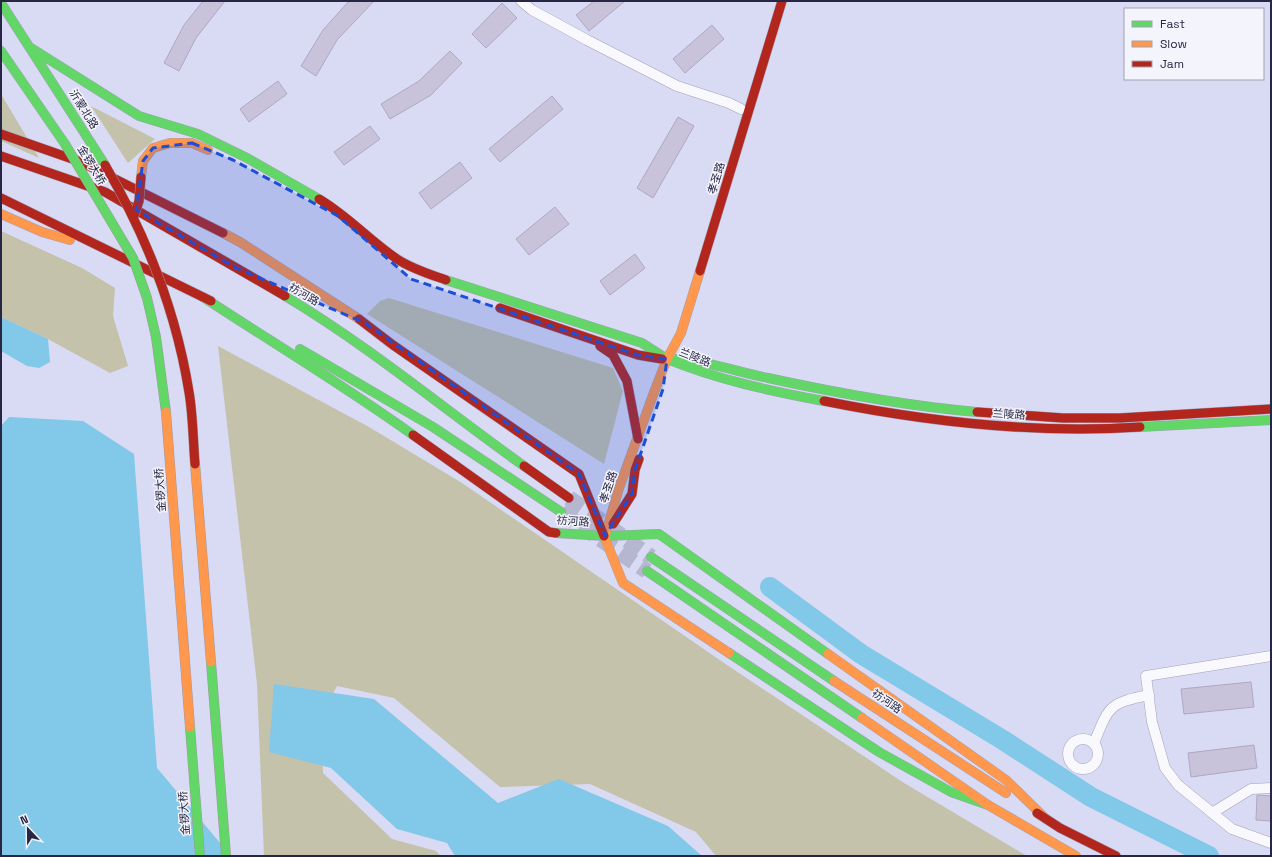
<svg xmlns="http://www.w3.org/2000/svg" width="1272" height="857" font-family="'Space Grotesk','Noto Sans SC',sans-serif">
  <style>
    .green { fill: #c4c2ab }
    .water { fill: #82c8e8 }
    .lines { fill: none; stroke-linecap: round; stroke-linejoin: round }
    .river { stroke: #82c8e8; stroke-width: 20 }
    .building { fill: #c8c2db; stroke: #afa8c2 }
    .primary-tunnel { stroke: #b5b6d0; stroke-width: 16; stroke-dasharray: 16 8; stroke-linecap: butt }
    .street-casing { stroke: #a1a1b9; stroke-width: 11 }
    .fast-casing { stroke: #a1a1b9; stroke-width: 10 }
    .slow-casing { stroke: #a1a1b9; stroke-width: 10 }
    .jam-casing { stroke: #a1a1b9; stroke-width: 10 }
    .street { stroke: #f9f9fd; stroke-width: 10 }
    .fast { stroke: #63d668; stroke-width: 9 }
    .slow { stroke: #ff974d; stroke-width: 9 }
    .jam { stroke: #b3261e; stroke-width: 9 }
    .fast-bridge-casing { stroke: #a198a0; stroke-width: 10; stroke-linecap: butt }
    .slow-bridge-casing { stroke: #a198a0; stroke-width: 10; stroke-linecap: butt }
    .jam-bridge-casing { stroke: #a198a0; stroke-width: 10; stroke-linecap: butt }
    .fast-bridge { stroke: #63d668; stroke-width: 9 }
    .slow-bridge { stroke: #ff974d; stroke-width: 9 }
    .jam-bridge { stroke: #b3261e; stroke-width: 9 }
    .marked { fill: #1d4ed8; fill-opacity: 0.2; stroke: #1d4ed8; stroke-width: 3; stroke-dasharray: 8 5; stroke-linejoin: round }
    .labels { text-anchor: middle; stroke-width: 3; stroke-linejoin: round; paint-order: stroke }
    .street-label { font-size: 11px; fill: #272644; stroke: #f4f4fc }
  </style>
  <rect width="100%" height="100%" fill="#d9daf3"/>
  <g class="green">
    <polygon points="1,94 39,158 1,141"/>
    <polygon points="91,106 155,139 128,163"/>
    <polygon points="1,231 82,268 115,288 113,316 128,366 110,373 48,339 1,317"/>
    <polygon points="389,298 613,368 623,391 604,464 367,314 380,301"/>
    <polygon points="218,346 369,427 462,483 727,665 904,783 1027,856 716,856 696,832 590,784 500,787 394,698 337,686 321,717 323,773 392,839 436,851 441,856 264,856 257,684"/>
  </g>
  <g class="water">
    <polygon points="1,317 48,339 50,362 39,368 27,366 1,351"/>
    <polygon points="9,417 83,421 134,454 157,768 231,856 1,856 1,426"/>
    <polygon points="274,684 374,699 498,803 559,779 668,826 702,856 455,856 447,843 397,829 331,768 269,752"/>
  </g>
  <g class="lines">
    <polyline class="river" points="770,587 861,654 1003,740 1091,797 1209,856"/>
  </g>
  <g class="building">
    <polygon points="203,1 225,1 196,38 179,71 164,63 184,25"/>
    <polygon points="349,1 374,1 337,40 316,76 301,66 323,30"/>
    <polygon points="594,1 625,1 589,31 576,15"/>
    <polygon points="502,3 517,18 486,48 472,34"/>
    <polygon points="712,25 724,39 685,73 673,59"/>
    <polygon points="450,51 462,63 431,95 390,119 381,104 419,81"/>
    <polygon points="278,81 287,94 249,122 240,109"/>
    <polygon points="552,96 563,109 500,162 489,149"/>
    <polygon points="678,117 694,126 653,198 637,188"/>
    <polygon points="370,126 380,139 344,165 334,152"/>
    <polygon points="460,162 472,178 431,209 419,193"/>
    <polygon points="555,207 569,224 529,255 516,239"/>
    <polygon points="635,254 645,268 610,295 600,281"/>
    <polygon points="1251,682 1254,707 1184,714 1181,689"/>
    <polygon points="1254,745 1257,768 1191,777 1188,753"/>
    <polygon points="1257,795 1271,796 1271,821 1256,820"/>
  </g>
  <g class="lines">
    <g class="primary-tunnel">
      <polyline points="569,498 651,557"/>
      <polyline points="561,512 647,571"/>
    </g>
    <g class="street-casing">
      <g id="street">
        <polyline points="521,1 532,10 587,40 677,86 729,103 741,109"/>
        <polyline points="1271,656 1146,676 1152,722 1165,768 1178,785 1232,829 1271,843"/>
        <circle cx="1083" cy="754" r="15"/>
        <path d="M1094,743C1109,706 1109,703 1149,695"/>
        <polyline points="1212,813 1251,789 1271,788"/>
      </g>
    </g>
    <g class="fast-casing">
      <g id="fast">
        <polyline points="1,3 105,165"/>
        <polyline points="31,48 139,116 198,134 247,158 319,199"/>
        <polyline points="1,51 65,144"/>
        <polyline points="446,280 642,343 667,359"/>
        <path d="M285,296C369,346 444,409 524,466"/>
        <path d="M203,297C273,343 345,386 413,435"/>
        <polyline points="300,349 433,427 561,512"/>
        <path d="M667,359C718,380 771,391 824,401"/>
        <path d="M673,359C705,360 737,372 768,378C837,393 906,406 977,412"/>
        <polyline points="1140,427 1271,420"/>
        <polyline points="556,533 605,536 659,534 828,654"/>
        <polyline points="651,557 834,681"/>
        <polyline points="647,571 862,718"/>
        <polyline points="729,653 879,752 951,792 988,805"/>
      </g>
    </g>
    <g class="slow-casing">
      <g id="slow">
        <polyline points="141,177 143,161 153,148 170,143 192,143 208,150"/>
        <polyline points="1,214 42,232 70,240"/>
        <polyline points="223,233 240,242 359,319"/>
        <polyline points="604,536 623,583 729,653"/>
        <polyline points="605,536 619,488 656,387 667,359 681,333 700,271"/>
        <polyline points="828,654 1006,780 1046,819"/>
        <polyline points="834,681 1006,793"/>
        <polyline points="862,718 988,805 1076,856"/>
      </g>
    </g>
    <g class="jam-casing">
      <g id="jam">
        <polyline points="1,134 81,162 223,233"/>
        <polyline points="1,156 105,192 285,296"/>
        <polyline points="1,198 211,301"/>
        <path d="M319,199C348,216 370,241 397,259C412,269 429,274 446,280"/>
        <polyline points="700,271 782,1"/>
        <polyline points="500,308 638,355 662,359"/>
        <polyline points="359,319 393,345 579,474 604,536"/>
        <polyline points="600,346 613,355 627,381 638,439"/>
        <path d="M824,401C928,422 1035,434 1140,427"/>
        <polyline points="977,412 1063,418 1120,418 1271,409"/>
        <polyline points="413,435 549,532 556,533"/>
        <polyline points="524,466 569,498"/>
        <polyline points="613,524 632,494 635,470 639,459"/>
        <polyline points="1037,813 1060,828 1116,856"/>
      </g>
    </g>
    <use href="#street" class="street"/>
    <use href="#fast" class="fast"/>
    <use href="#slow" class="slow"/>
    <use href="#jam" class="jam"/>
    <g class="fast-bridge-casing">
      <g id="fast-bridge">
        <polyline points="65,144 133,258 147,298 156,337 166,412"/>
        <polyline points="211,662 226,856"/>
        <polyline points="190,727 200,856"/>
      </g>
    </g>
    <g class="slow-bridge-casing">
      <g id="slow-bridge">
        <polyline points="166,412 190,727"/>
        <polyline points="195,464 211,662"/>
      </g>
    </g>
    <g class="jam-bridge-casing">
      <g id="jam-bridge">
        <path d="M105,165C146,235 176,311 189,392C193,415 193,440 195,464"/>
        <polyline points="134,216 139,201 141,177"/>
      </g>
    </g>
    <use href="#fast-bridge" class="fast-bridge"/>
    <use href="#slow-bridge" class="slow-bridge"/>
    <use href="#jam-bridge" class="jam-bridge"/>
  </g>
  <path class="marked" d="M192,143L233,160L338,216L411,279L638,355L667,359L663,389L635,470L632,494L605,536L579,474L365,323L234,267L136,210L143,161L153,148Z"/>
  <g class="labels">
    <g class="street-label">
      <text transform="translate(84 109) rotate(58)" y="4">沂蒙北路</text>
      <text transform="translate(92 165) rotate(59)" y="4">金锣大桥</text>
      <text transform="translate(716 178) rotate(-73)" y="4">孝圣路</text>
      <text transform="translate(304 294) rotate(30)" y="4">祊河路</text>
      <text transform="translate(695 357) rotate(21)" y="4">兰陵路</text>
      <text transform="translate(1009 414) rotate(4)" y="4">兰陵路</text>
      <text transform="translate(608 487) rotate(-71)" y="4">孝圣路</text>
      <text transform="translate(160 490) rotate(-94)" y="4">金锣大桥</text>
      <text transform="translate(573 521) rotate(4)" y="4">祊河路</text>
      <text transform="translate(887 701) rotate(34)" y="4">祊河路</text>
      <text transform="translate(184 813) rotate(-94)" y="4">金锣大桥</text>
    </g>
  </g>
  <rect width="1272" height="857" fill="none" stroke="#272644" stroke-width="4"/>
  <rect x="1124" y="8" width="140" height="72" fill="#f4f4fc" stroke="#a2a2b2"/>
  <rect x="1132" y="21" width="20" height="6" fill="#63d668" stroke="#a2a2b2"/>
  <text x="1160" y="28" font-size="12" fill="#272644">Fast</text>
  <rect x="1132" y="41" width="20" height="6" fill="#ff974d" stroke="#a2a2b2"/>
  <text x="1160" y="48" font-size="12" fill="#272644">Slow</text>
  <rect x="1132" y="61" width="20" height="6" fill="#b3261e" stroke="#a2a2b2"/>
  <text x="1160" y="68" font-size="12" fill="#272644">Jam</text>
  <g transform="translate(28 829) rotate(338)" stroke="#f4f4fc" stroke-width="3" paint-order="stroke">
  <path d="M0-3L7 15L0 10L-7 15Z" fill="#272644"/>
  <text y="-6" font-size="11" font-weight="bold" text-anchor="middle" fill="#272644">N</text>
  </g>
</svg>
